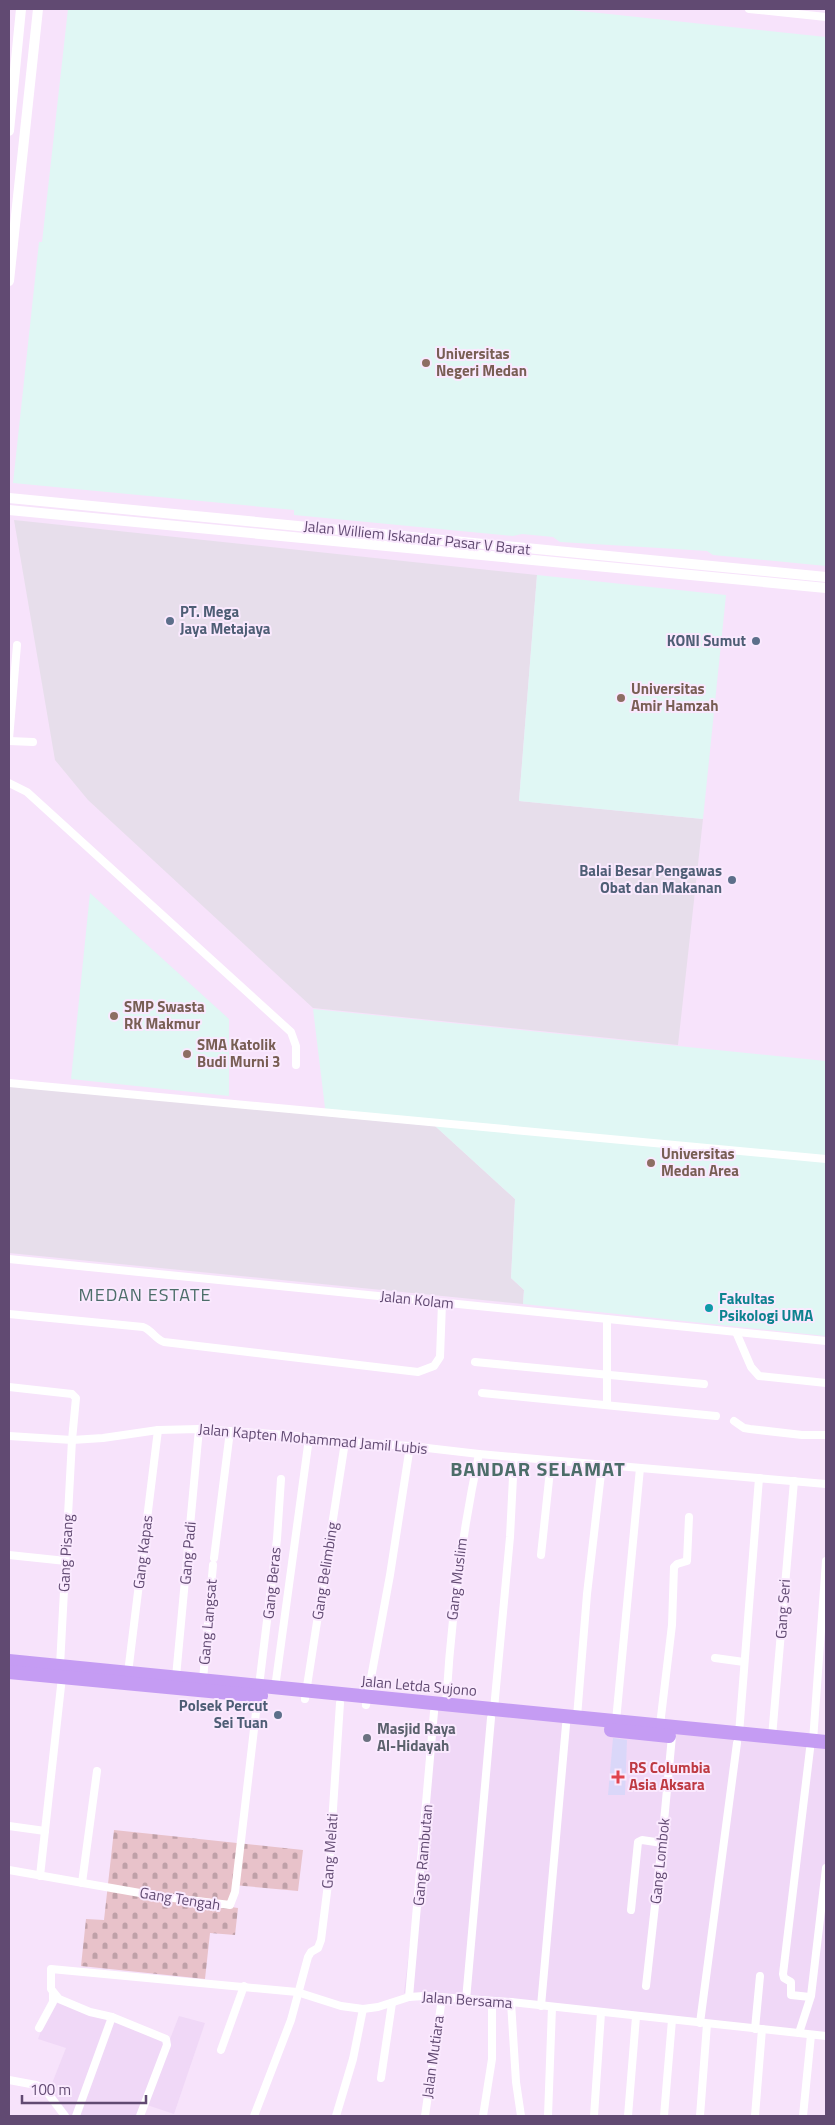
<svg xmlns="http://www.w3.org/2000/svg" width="835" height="2125" font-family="'Titillium Web',sans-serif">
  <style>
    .residential { fill: #f0d8f7 }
    .industrial { fill: #e7deeb }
    .education { fill: #e0f7f4 }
    .medical { fill: #dad7f9 }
    .cemetery { fill: url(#cemetery-stones) }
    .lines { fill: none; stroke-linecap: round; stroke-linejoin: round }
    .street { stroke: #fff; stroke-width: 8 }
    .secondary { stroke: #fff; stroke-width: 10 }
    .highway { stroke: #c59cf3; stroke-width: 14 }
    .education-dot { fill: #8d6e63; stroke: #fae9fe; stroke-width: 2 }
    .service-dot { fill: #5c6f8a; stroke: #fae9fe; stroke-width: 2 }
    .culture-dot { fill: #0f9aa8; stroke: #fae9fe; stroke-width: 2 }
    .worship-dot { fill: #6b7280; stroke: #fae9fe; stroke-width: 2 }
    .health-dot { fill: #e0444e; stroke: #fae9fe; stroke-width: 2 }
    .labels { text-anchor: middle; stroke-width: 4; stroke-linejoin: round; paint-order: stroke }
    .education-label { font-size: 15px; font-weight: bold; fill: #785e54; stroke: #fae9fe; text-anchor: start }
    .street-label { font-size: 15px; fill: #614a72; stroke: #fae9fe }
    .service-label { font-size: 15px; font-weight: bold; fill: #4e5e75; stroke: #fae9fe; text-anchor: end }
    .culture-label { font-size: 15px; font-weight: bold; fill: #0d838f; stroke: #fae9fe; text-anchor: start }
    .worship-label { font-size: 15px; font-weight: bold; fill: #5b616d; stroke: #fae9fe; text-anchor: start }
    .health-label { font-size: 15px; font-weight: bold; fill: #be3a42; stroke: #fae9fe; text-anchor: start }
    .quarter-label { font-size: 18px; letter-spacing: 1px; fill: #4c6d69; stroke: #fae9fe }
    .district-label { font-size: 20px; font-weight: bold; letter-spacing: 1px; fill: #4c6d69; stroke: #fae9fe }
  </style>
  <defs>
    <pattern id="cemetery-stones" width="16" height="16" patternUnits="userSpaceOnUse" patternTransform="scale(1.25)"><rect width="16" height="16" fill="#e8c2ca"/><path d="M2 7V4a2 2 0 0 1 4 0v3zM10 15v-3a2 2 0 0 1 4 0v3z" fill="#bfa0a8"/></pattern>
  </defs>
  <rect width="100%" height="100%" fill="#f7e3fb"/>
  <g class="residential">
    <polygon points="438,1707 826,1744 826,2037 404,1993"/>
    <polygon points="53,1999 170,2039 179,2016 205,2023 174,2114 144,2104 139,2116 66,2116 47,2096 66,2048 38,2039"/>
  </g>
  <g class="industrial">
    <polygon points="14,520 537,575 519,801 703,819 678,1045 313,1008 88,800 55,760"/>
    <polygon points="9,1085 435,1126 515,1199 511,1278 524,1290 523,1304 9,1253"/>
  </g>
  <g class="education">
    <polygon points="68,9 562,9 826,37 826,566 713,555 707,551 676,549 560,542 553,537 522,534 513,536 294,515 294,510 13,483 39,242 42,242"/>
    <polygon points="537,575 726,595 703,819 519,801"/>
    <polygon points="90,893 229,1019 229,1096 71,1079"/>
    <polygon points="313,1009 826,1061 826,1336 523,1304 524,1290 511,1278 515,1199 435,1126 326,1116"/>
  </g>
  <polygon class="medical" points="613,1738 627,1740 625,1795 608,1795"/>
  <polygon class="cemetery" points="114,1830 303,1850 298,1891 233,1885 231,1907 238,1908 235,1935 210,1933 205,1979 81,1966 86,1919 104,1920"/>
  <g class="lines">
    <g class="street">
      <polyline points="749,9 826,17"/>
      <polyline points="9,739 17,645"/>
      <polyline points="9,741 33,742"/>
      <polyline points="9,783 27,792 291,1032 296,1046 296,1065"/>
      <polyline points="9,1083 826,1159"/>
      <polyline points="9,1259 826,1341"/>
      <path d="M9,1314L143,1327C152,1330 155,1339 164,1342L418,1372L434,1366L440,1357L442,1303"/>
      <polyline points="607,1319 607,1404"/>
      <polyline points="736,1332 751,1367 759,1376 826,1383"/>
      <polyline points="475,1362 704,1384"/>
      <polyline points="9,1387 72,1394 76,1398 72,1440 60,1666"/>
      <polyline points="482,1393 716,1416"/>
      <polyline points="734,1421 744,1428 750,1429 802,1435 826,1435"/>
      <polyline points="9,1436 72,1440 103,1438 158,1430 199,1429 286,1435 345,1442 410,1446 479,1454 826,1484"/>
      <polyline points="9,1555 66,1561"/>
      <polyline points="541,1555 551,1461"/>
      <polyline points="214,1558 230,1431"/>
      <polyline points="715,1658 744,1662"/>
      <polyline points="128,1673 158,1430"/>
      <polyline points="176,1677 199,1429"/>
      <polyline points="203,1680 213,1565"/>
      <polyline points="259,1686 277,1539 281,1479"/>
      <polyline points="275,1688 309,1438"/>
      <polyline points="305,1699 345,1442"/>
      <polyline points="366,1705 390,1575 410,1446"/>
      <path d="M446,1705C451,1620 461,1538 479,1454"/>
      <polyline points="494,1709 510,1537 514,1457"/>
      <polyline points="577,1717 587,1594 602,1465"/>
      <polyline points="616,1721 640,1468"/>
      <polyline points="660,1725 672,1625 674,1567 677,1564 687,1561 689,1517"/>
      <polyline points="739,1734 759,1478"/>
      <polyline points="772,1737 794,1481"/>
      <polyline points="813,1741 826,1561"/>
      <polyline points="810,1749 783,1974 784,1978 791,1982 791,1995 810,1997"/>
      <polyline points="9,1826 45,1831"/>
      <polyline points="9,1870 157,1896 230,1905 235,1892 258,1695"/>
      <polyline points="40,1876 62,1677"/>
      <polyline points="82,1883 97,1771"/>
      <polyline points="631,1910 638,1842 642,1840 662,1843"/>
      <polyline points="646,1986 662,1843 672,1736"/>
      <polyline points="409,1997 434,1712"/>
      <polyline points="466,2000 491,1718"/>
      <polyline points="511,2002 516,2082 521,2116"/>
      <polyline points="541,2006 566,1725"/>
      <polyline points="700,2023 737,1743"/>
      <polyline points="39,2028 53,2002 53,1994"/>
      <polyline points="755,2029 760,1976"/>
      <polyline points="799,2033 811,1996 826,1868"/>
      <polyline points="221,2050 244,1986"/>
      <polyline points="381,2078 392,2003"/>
      <polyline points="9,2080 36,2085 44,2088 65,2116"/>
      <polyline points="76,2116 112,2017"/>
      <polyline points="140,2116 167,2045 166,2039 112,2017 90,2012 59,1999 51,1989 51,1969 297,1992 341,2006 363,2009 378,2007 409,1997 424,1996 511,2002 826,2036"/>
      <polyline points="254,2116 291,2020 308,1957 311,1952 318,1948 321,1940 328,1884 340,1703"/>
      <polyline points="336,2116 353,2059 363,2009"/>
      <polyline points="425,2116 442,1998"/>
      <polyline points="483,2116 492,2059 492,2002"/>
      <polyline points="548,2116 552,2007"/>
      <polyline points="594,2116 601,2013"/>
      <polyline points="628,2116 636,2017"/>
      <polyline points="664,2116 672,2020"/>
      <polyline points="700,2116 707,2024"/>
      <polyline points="755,2116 762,2029"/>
      <polyline points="803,2116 811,2035"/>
    </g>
    <g class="secondary">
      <polyline points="9,131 21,9"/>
      <polyline points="9,281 38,9"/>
      <polyline points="9,498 826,577"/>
      <polyline points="9,510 826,588"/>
    </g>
    <g class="highway">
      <polyline points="9,1661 826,1742"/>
      <polyline points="9,1672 261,1696"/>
      <polyline points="611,1730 669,1736"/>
    </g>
  </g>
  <g class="education-dot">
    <circle cx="426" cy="363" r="5"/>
    <circle cx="621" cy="698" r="5"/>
    <circle cx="114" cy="1016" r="5"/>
    <circle cx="187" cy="1054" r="5"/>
    <circle cx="651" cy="1163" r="5"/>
  </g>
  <g class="service-dot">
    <circle cx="170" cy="621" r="5"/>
    <circle cx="756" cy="641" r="5"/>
    <circle cx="732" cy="880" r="5"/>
    <circle cx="278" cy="1715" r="5"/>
  </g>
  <circle class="culture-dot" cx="709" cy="1308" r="5"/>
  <circle class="worship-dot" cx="367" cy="1738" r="5"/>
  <path class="health-dot" d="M615.5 1769.5h5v5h5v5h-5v5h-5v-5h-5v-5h5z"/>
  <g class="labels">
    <g class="education-label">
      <text x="436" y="359">Universitas<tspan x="436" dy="17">Negeri Medan</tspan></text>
      <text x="631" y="694">Universitas<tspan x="631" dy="17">Amir Hamzah</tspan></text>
      <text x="124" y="1012">SMP Swasta<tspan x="124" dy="17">RK Makmur</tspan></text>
      <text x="197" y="1050">SMA Katolik<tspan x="197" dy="17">Budi Murni 3</tspan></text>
      <text x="661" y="1159">Universitas<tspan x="661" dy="17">Medan Area</tspan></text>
    </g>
    <g class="street-label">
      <text transform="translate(417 538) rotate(6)" y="5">Jalan Williem Iskandar Pasar V Barat</text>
      <text transform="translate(417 1300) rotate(6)" y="5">Jalan Kolam</text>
      <text transform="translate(313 1439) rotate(5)" y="5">Jalan Kapten Mohammad Jamil Lubis</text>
      <text transform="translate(143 1552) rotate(-83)" y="5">Gang Kapas</text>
      <text transform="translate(66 1553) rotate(-87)" y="5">Gang Pisang</text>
      <text transform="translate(188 1553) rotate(-85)" y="5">Gang Padi</text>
      <text transform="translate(325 1571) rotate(-81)" y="5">Gang Belimbing</text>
      <text transform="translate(457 1579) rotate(-83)" y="5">Gang Muslim</text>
      <text transform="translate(272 1583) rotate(-84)" y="5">Gang Beras</text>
      <text transform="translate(783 1609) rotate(-86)" y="5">Gang Seri</text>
      <text transform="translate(208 1622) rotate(-85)" y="5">Gang Langsat</text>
      <text transform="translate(419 1686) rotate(5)" y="5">Jalan Letda Sujono</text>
      <text transform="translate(330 1851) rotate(-86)" y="5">Gang Melati</text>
      <text transform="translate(423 1855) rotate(-85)" y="5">Gang Rambutan</text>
      <text transform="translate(660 1861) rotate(-84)" y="5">Gang Lombok</text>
      <text transform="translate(180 1899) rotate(9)" y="5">Gang Tengah</text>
      <text transform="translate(467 2000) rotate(4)" y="5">Jalan Bersama</text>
      <text transform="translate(433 2057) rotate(-82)" y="5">Jalan Mutiara</text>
    </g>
    <g class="service-label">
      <text x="180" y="617" text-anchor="start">PT. Mega<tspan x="180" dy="17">Jaya Metajaya</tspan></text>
      <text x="746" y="646">KONI Sumut</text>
      <text x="722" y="876">Balai Besar Pengawas<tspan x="722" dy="17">Obat dan Makanan</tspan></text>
      <text x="268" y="1711">Polsek Percut<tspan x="268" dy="17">Sei Tuan</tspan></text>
    </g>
    <g class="culture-label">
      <text x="719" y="1304">Fakultas<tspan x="719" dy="17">Psikologi UMA</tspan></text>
    </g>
    <g class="worship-label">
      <text x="377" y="1734">Masjid Raya<tspan x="377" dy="17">Al-Hidayah</tspan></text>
    </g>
    <g class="health-label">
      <text x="629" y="1773">RS Columbia<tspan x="629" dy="17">Asia Aksara</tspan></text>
    </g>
    <g class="quarter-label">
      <text x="145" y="1301">MEDAN ESTATE</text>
    </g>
    <g class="district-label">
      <text x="538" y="1476">BANDAR SELAMAT</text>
    </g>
  </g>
  <rect width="835" height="2125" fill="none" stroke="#614a72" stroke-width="20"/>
  <path d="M22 2095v8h124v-8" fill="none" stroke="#614a72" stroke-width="2.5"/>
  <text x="30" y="2095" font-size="15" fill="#614a72" stroke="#fae9fe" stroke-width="4" paint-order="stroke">100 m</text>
</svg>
